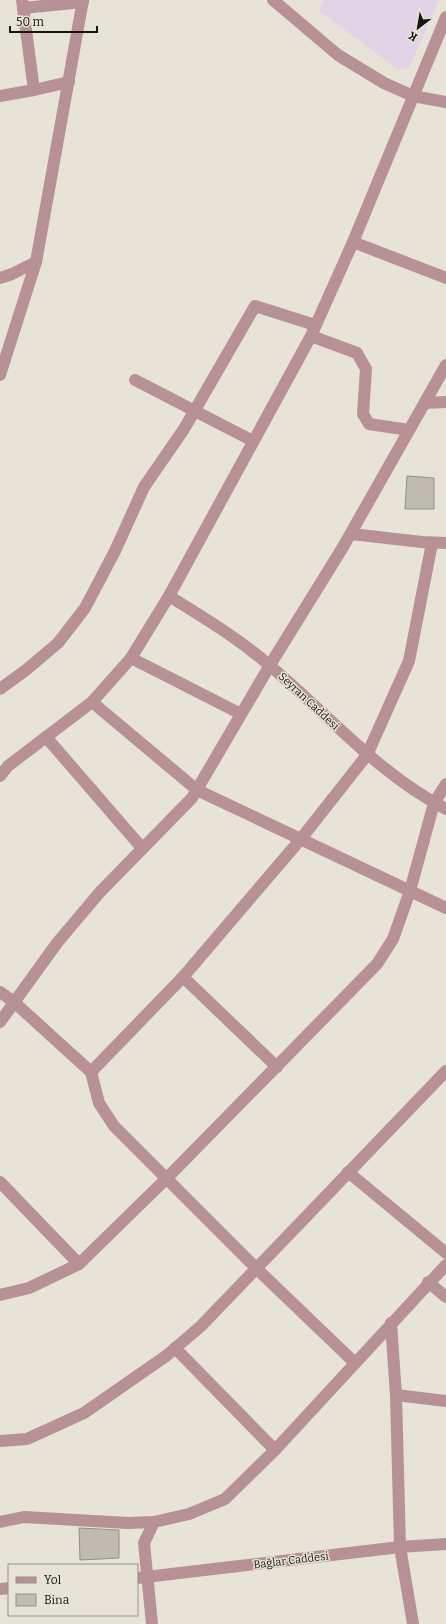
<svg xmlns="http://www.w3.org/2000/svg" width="446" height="1624" font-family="Bitter,serif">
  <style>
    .education { fill: #e2d3e6 }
    .building { fill: #bfbbb0; stroke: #928f84 }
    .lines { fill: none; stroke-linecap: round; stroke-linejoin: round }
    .minor { stroke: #b79196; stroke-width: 12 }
    .labels { text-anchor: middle; stroke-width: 3; stroke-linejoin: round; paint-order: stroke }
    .street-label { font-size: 11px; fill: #171511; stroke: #e7e3d7 }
  </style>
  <rect width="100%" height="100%" fill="#e7e3d7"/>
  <polygon class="education" points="323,0 439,0 409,68 399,70 319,11"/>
  <g class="building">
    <polygon points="407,476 434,478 434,509 405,509"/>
    <polygon points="79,1528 119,1530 119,1558 80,1560"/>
  </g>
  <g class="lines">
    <g class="minor">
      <polyline points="22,0 34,90"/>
      <polyline points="273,0 338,55 384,83 413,96 446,102"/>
      <polyline points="23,8 83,2"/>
      <polyline points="0,96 34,90 69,82"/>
      <polyline points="353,242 446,278"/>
      <polyline points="0,278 12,274 36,262 83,0"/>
      <polyline points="311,336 357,353 366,369 363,414 369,424 409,430"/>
      <polyline points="0,375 36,262"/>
      <polyline points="135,380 253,441"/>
      <polyline points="425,403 446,402"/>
      <polyline points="351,534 422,542 446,543"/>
      <path d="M169,596C204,618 238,638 269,665C328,714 377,773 446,809"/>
      <polyline points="131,658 241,714"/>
      <polyline points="0,689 26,670 58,643 85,608 115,551 144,487 184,429 255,306 315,325"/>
      <polyline points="92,702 197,790 446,908"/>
      <polyline points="46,737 142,848"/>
      <polyline points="0,776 8,766 92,702 131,658 169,596 311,336 353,242 446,17"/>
      <polyline points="183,977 277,1067"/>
      <polyline points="0,992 14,1002 91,1072 99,1103 114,1126 256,1268 355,1363"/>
      <polyline points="0,1022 57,943 100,892 192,798 270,665 343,547 446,365"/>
      <polyline points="91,1072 183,977 300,840 367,755 409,661 432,543"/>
      <polyline points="348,1172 446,1253"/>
      <polyline points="0,1182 79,1264"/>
      <polyline points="428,1282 446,1297"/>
      <polyline points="0,1295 29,1288 79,1264 166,1179 377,964 393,939 410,891 434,803 446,784"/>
      <polyline points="391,1323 396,1395 400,1547 413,1624"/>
      <polyline points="175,1348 275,1450"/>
      <polyline points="396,1395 446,1401"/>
      <polyline points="0,1441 27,1439 84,1413 166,1356 201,1326 446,1071"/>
      <polyline points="0,1522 24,1517 128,1523 154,1522 189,1514 225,1499 275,1450 446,1265"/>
      <polyline points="137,1578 400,1547 446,1544"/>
      <polyline points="0,1589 9,1588"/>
      <polyline points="152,1624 144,1543 154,1522"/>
    </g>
  </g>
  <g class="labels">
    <g class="street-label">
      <text transform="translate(309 701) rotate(43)" y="4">Seyran Caddesi</text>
      <text transform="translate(291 1560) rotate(-7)" y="4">Bağlar Caddesi</text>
    </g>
  </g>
  <rect x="8" y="1564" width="130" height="52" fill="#e7e3d7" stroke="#949188"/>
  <rect x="16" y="1577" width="20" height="6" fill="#b79196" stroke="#949188"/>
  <text x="44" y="1584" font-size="12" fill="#171511">Yol</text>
  <rect x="16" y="1594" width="20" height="12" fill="#bfbbb0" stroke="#949188"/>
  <text x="44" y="1604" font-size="12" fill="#171511">Bina</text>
  <g transform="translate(418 28) rotate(211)" stroke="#e7e3d7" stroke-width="3" paint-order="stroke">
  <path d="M0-3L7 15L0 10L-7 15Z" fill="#171511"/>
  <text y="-6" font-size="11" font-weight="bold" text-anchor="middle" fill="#171511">K</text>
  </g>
  <path d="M10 26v6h87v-6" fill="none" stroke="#171511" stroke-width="2"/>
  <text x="16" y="26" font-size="12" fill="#171511" stroke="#e7e3d7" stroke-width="3" paint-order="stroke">50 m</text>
</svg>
